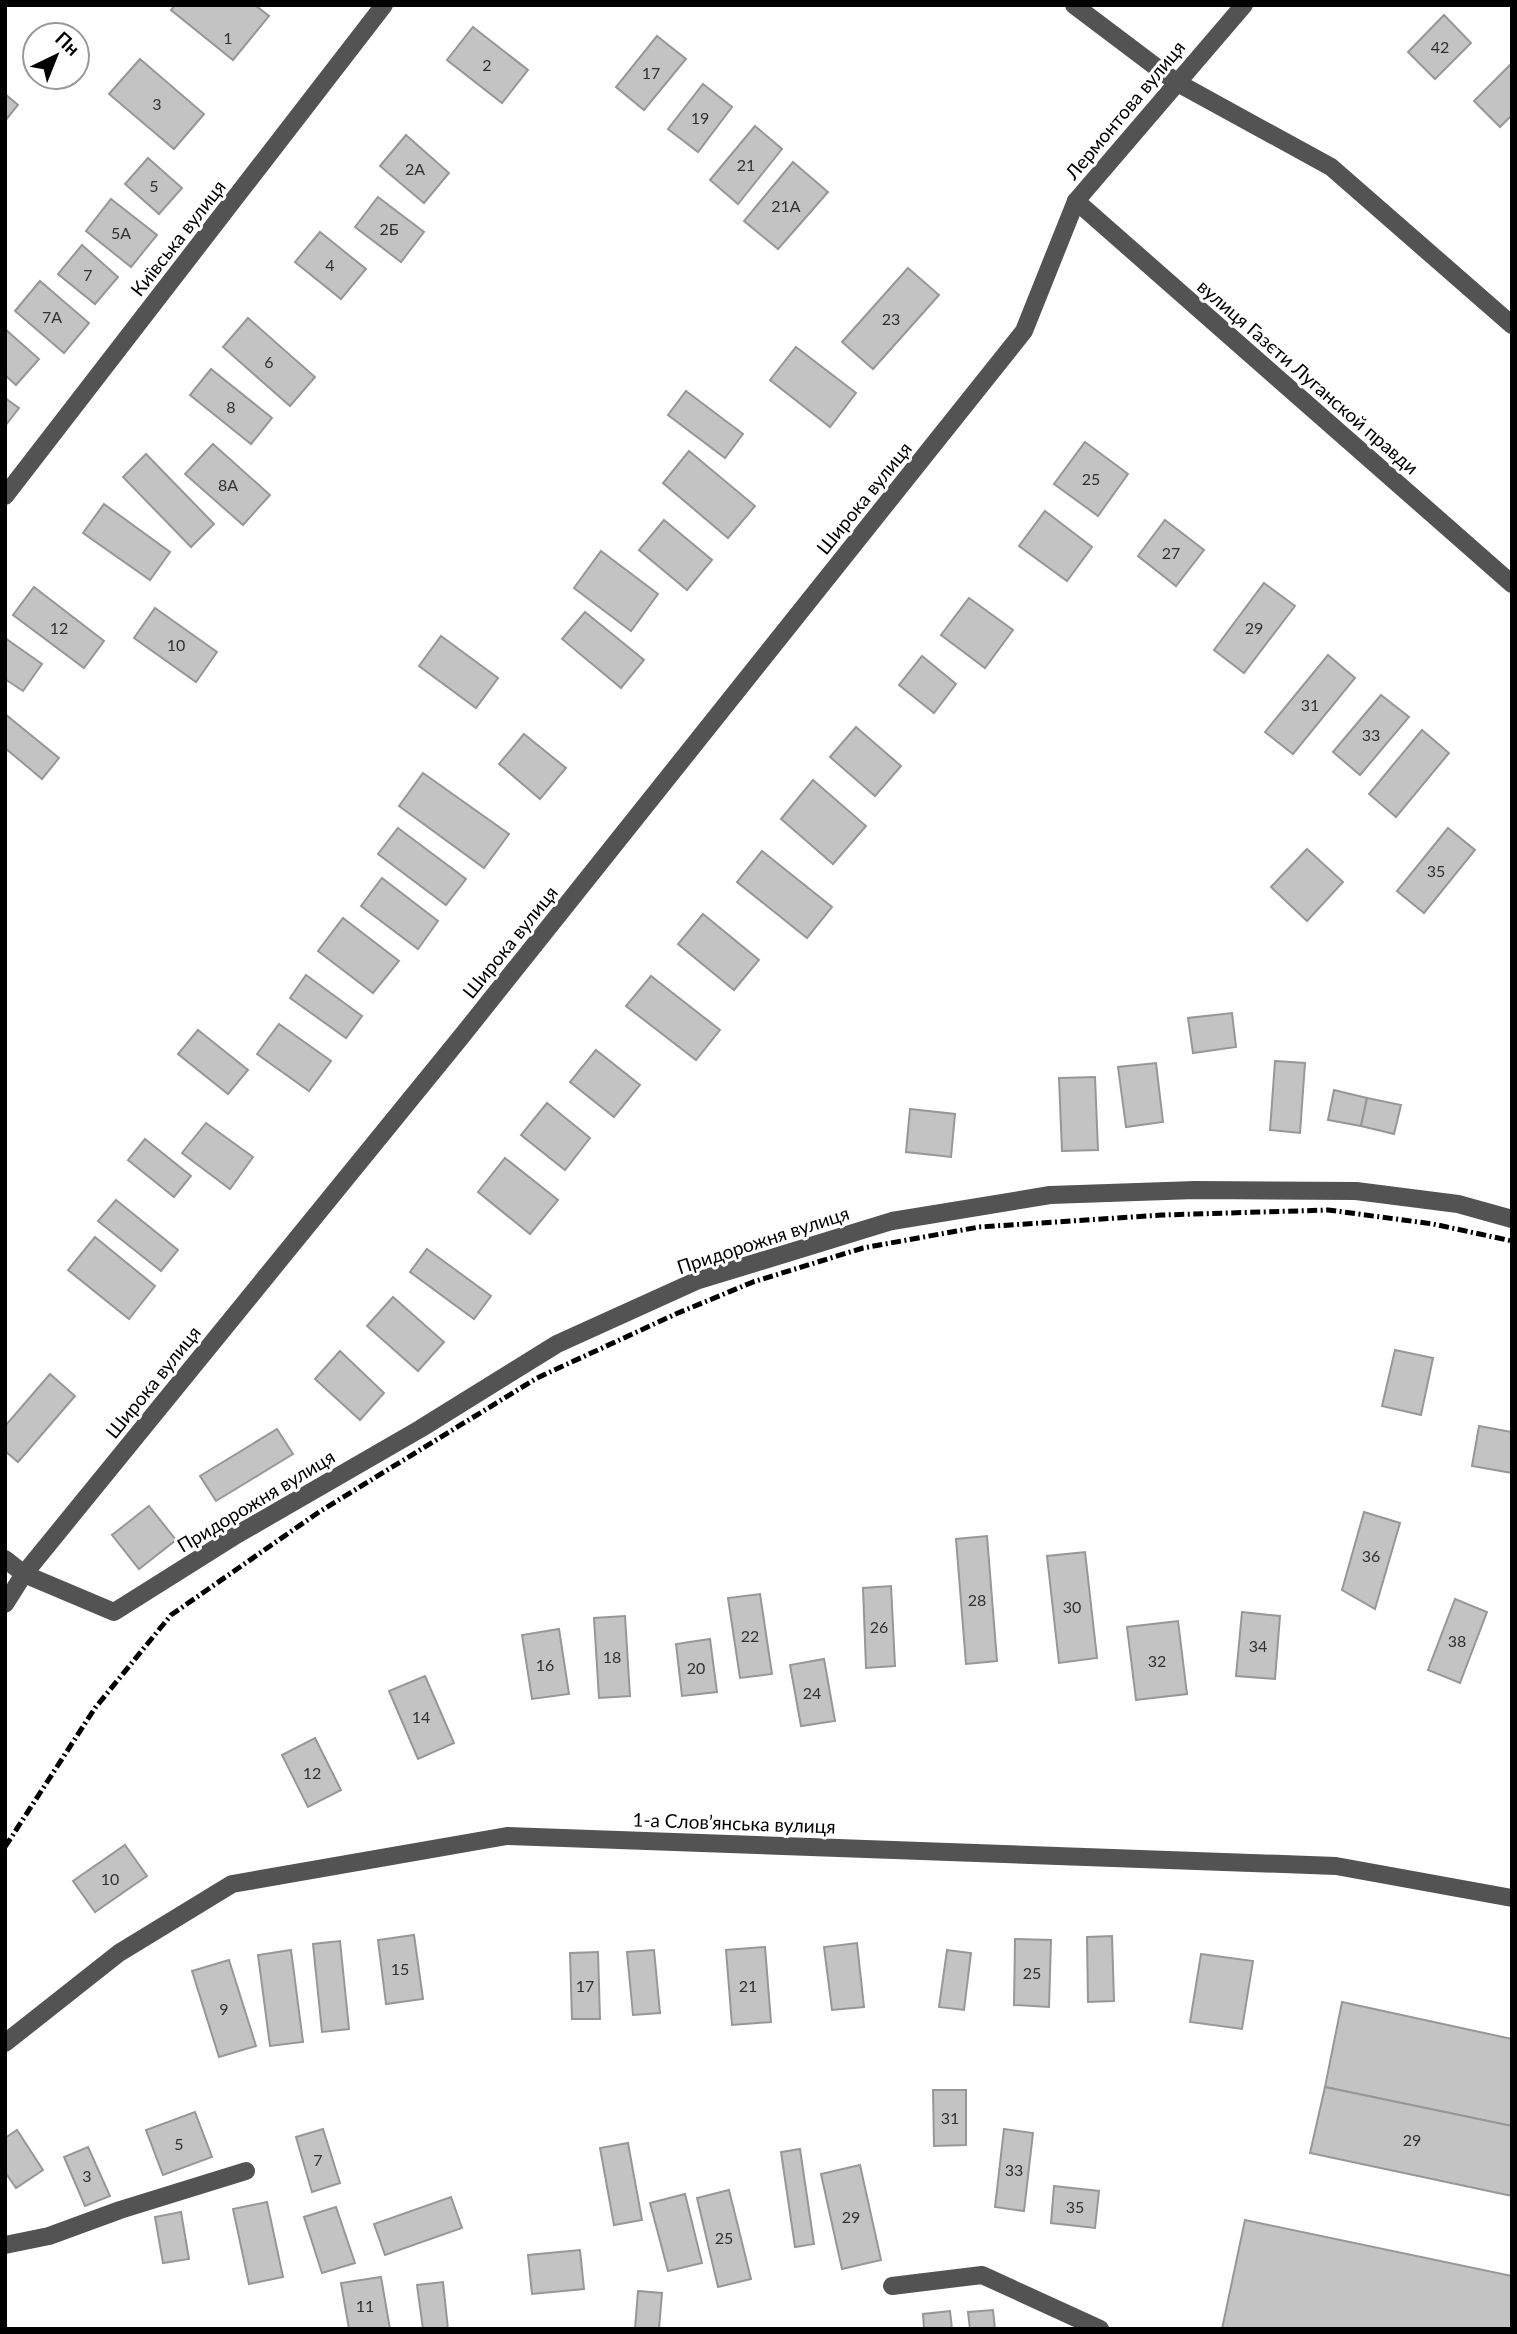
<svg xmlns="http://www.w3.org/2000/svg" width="1517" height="2334" font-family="Lato,sans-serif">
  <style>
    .building { fill: #c3c3c3; stroke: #979797; stroke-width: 2 }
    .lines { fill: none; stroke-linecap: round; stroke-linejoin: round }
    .minor { stroke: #535353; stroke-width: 18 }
    .rail { stroke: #000; stroke-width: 5; stroke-dasharray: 10 3.5 2 3.5; stroke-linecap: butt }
    .labels { text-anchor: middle; stroke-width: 6; stroke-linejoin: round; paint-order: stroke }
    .number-label { font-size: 16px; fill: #313131 }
    .street-label { font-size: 19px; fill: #000; stroke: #fff }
  </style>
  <rect width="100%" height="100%" fill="#fff"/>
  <g class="building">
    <polygon points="175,5 255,5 269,16 233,60 171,10"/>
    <polygon points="1444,15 1471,43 1435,79 1408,52"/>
    <polygon points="473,27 528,70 502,103 447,60"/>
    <polygon points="657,36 686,59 644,110 616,87"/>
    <polygon points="140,59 204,114 174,149 109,94"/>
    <polygon points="1512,63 1512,115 1500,127 1474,101"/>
    <polygon points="703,84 732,107 698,152 668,129"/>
    <polygon points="5,94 18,105 5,121"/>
    <polygon points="755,126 782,149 738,204 710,180"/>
    <polygon points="406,135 449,173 424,203 380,166"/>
    <polygon points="148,158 182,188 159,214 125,184"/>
    <polygon points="793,162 828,192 778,249 744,221"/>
    <polygon points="378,197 424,232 401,262 355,227"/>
    <polygon points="111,199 157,235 131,267 86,231"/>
    <polygon points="320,232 366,269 341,299 295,262"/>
    <polygon points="82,245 118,277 95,304 58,274"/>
    <polygon points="908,268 939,295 873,369 842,342"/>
    <polygon points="40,281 89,323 64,353 15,311"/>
    <polygon points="248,318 315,377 290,406 223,347"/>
    <polygon points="5,329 39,359 16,385 5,375"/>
    <polygon points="796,347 856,393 830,427 770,380"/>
    <polygon points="211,369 272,418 251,444 190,395"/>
    <polygon points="686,391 743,434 725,458 668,415"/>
    <polygon points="5,398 19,408 5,426"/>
    <polygon points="1085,442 1128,474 1098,516 1054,484"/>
    <polygon points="213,444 270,495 243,525 185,474"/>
    <polygon points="689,451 755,506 728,538 663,483"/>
    <polygon points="146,454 214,524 191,547 123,477"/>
    <polygon points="104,504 170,552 150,580 83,533"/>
    <polygon points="1045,511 1092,547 1067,581 1019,546"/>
    <polygon points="664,520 712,560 687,590 639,550"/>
    <polygon points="1165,520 1204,550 1176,586 1138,556"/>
    <polygon points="601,551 658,594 631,631 574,588"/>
    <polygon points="1264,583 1295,606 1244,673 1214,650"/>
    <polygon points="34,587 104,641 84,668 13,615"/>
    <polygon points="969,598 1013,630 985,668 941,635"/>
    <polygon points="155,608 217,652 196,682 134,638"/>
    <polygon points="585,612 644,660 621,688 562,639"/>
    <polygon points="441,636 498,678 476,708 419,666"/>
    <polygon points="5,638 42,664 23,691 5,679"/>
    <polygon points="1328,655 1355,678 1293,754 1265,732"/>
    <polygon points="922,656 956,684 934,713 899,685"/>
    <polygon points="1381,695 1409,717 1360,775 1333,752"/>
    <polygon points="5,714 59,758 42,779 5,748"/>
    <polygon points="856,727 901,766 875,796 830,757"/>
    <polygon points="1422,730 1449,753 1396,817 1369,794"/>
    <polygon points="524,734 566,768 540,799 499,764"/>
    <polygon points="423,773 509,834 484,868 399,806"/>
    <polygon points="813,780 866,826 833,864 781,819"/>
    <polygon points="398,828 466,879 446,905 378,854"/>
    <polygon points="1448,828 1475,850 1424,913 1397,891"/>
    <polygon points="1307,849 1343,882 1307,921 1271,887"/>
    <polygon points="762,851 832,907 807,938 737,882"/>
    <polygon points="382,878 438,921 418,949 361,906"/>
    <polygon points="703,914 759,960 734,990 678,944"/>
    <polygon points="343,918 399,961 373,993 318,951"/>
    <polygon points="306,975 362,1016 346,1038 290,998"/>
    <polygon points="651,976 720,1030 696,1060 626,1006"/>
    <polygon points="1232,1013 1236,1047 1193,1053 1188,1018"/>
    <polygon points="279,1024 331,1061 309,1091 257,1054"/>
    <polygon points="198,1030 248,1070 228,1094 178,1054"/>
    <polygon points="596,1050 640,1085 614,1117 570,1082"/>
    <polygon points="1275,1061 1305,1063 1300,1133 1270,1130"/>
    <polygon points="1156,1063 1163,1122 1126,1127 1118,1067"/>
    <polygon points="1095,1077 1098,1150 1062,1151 1059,1078"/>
    <polygon points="1334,1090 1367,1098 1361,1126 1328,1120"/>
    <polygon points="1367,1098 1401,1105 1394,1134 1361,1126"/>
    <polygon points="547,1103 590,1138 565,1170 521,1135"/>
    <polygon points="910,1109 955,1114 951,1157 906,1152"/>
    <polygon points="206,1123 253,1157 230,1189 182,1153"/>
    <polygon points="145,1139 191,1176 174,1197 128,1160"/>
    <polygon points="505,1158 558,1200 530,1234 478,1192"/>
    <polygon points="116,1200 178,1250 161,1271 98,1221"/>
    <polygon points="95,1237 155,1286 129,1319 68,1270"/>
    <polygon points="427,1249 491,1296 474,1319 410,1272"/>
    <polygon points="393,1297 444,1342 418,1371 367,1326"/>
    <polygon points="1395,1350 1433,1358 1421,1415 1382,1406"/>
    <polygon points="340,1351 384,1393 360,1420 315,1379"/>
    <polygon points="50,1374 75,1396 18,1462 5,1451 5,1426"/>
    <polygon points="1479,1426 1512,1432 1512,1473 1472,1466"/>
    <polygon points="277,1429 293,1454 216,1501 200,1476"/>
    <polygon points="149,1506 176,1540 139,1569 112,1535"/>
    <polygon points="1364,1512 1400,1523 1375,1609 1342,1590"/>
    <polygon points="987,1536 997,1661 966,1664 956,1539"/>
    <polygon points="1085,1552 1097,1658 1059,1663 1047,1556"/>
    <polygon points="891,1586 895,1666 866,1668 863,1588"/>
    <polygon points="760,1594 772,1674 740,1678 728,1598"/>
    <polygon points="1455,1599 1487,1612 1460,1683 1428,1670"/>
    <polygon points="1242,1612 1280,1616 1275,1679 1236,1676"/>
    <polygon points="625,1616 630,1696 599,1698 594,1618"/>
    <polygon points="1178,1621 1187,1694 1136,1700 1127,1627"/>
    <polygon points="559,1629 569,1694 532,1699 522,1635"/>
    <polygon points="710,1639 717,1692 682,1696 676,1644"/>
    <polygon points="824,1659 835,1721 801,1726 790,1665"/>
    <polygon points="425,1676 454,1743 418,1759 389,1691"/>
    <polygon points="315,1738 341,1790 308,1807 282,1755"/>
    <polygon points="125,1845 147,1876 95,1912 73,1881"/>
    <polygon points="414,1935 423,1999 386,2004 378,1940"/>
    <polygon points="1112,1936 1114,2001 1088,2002 1087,1937"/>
    <polygon points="1015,1939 1051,1940 1049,2007 1014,2005"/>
    <polygon points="340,1941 349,2029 322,2032 313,1944"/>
    <polygon points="857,1943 864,2007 832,2010 824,1947"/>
    <polygon points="765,1947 771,2022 732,2025 726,1950"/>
    <polygon points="291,1950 303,2042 270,2046 258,1955"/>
    <polygon points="654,1950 660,2013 633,2015 627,1952"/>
    <polygon points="947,1950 971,1953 964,2010 939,2007"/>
    <polygon points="598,1952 600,2019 572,2019 570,1953"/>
    <polygon points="1201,1954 1253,1961 1242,2029 1190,2022"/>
    <polygon points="229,1960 256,2046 219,2057 192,1971"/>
    <polygon points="1342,2002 1512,2039 1512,2126 1325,2087"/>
    <polygon points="1325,2087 1512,2126 1512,2196 1310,2153"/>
    <polygon points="933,2090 966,2090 966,2145 934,2146"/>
    <polygon points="195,2112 212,2157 163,2175 146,2130"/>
    <polygon points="323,2129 340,2183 312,2192 296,2137"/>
    <polygon points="1004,2129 1033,2133 1024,2211 995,2207"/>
    <polygon points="17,2130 43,2170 16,2188 5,2172 5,2138"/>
    <polygon points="628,2143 642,2220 614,2225 600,2148"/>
    <polygon points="88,2147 110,2196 85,2206 64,2157"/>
    <polygon points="800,2149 814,2244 795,2247 781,2152"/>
    <polygon points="860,2165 881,2260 842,2269 821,2174"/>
    <polygon points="1054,2186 1099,2191 1095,2228 1051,2223"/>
    <polygon points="729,2190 751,2279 718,2287 697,2198"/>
    <polygon points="685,2194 702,2263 668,2271 650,2203"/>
    <polygon points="451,2197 462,2228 385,2255 374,2224"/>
    <polygon points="267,2202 283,2277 249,2284 233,2209"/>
    <polygon points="336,2207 355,2263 322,2273 304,2217"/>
    <polygon points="181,2212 189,2259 163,2263 155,2217"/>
    <polygon points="1245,2220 1512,2276 1512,2329 1222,2329"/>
    <polygon points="580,2250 584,2289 532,2294 528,2255"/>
    <polygon points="381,2277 390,2329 349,2329 341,2283"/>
    <polygon points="443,2282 448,2329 423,2329 417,2285"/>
    <polygon points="638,2291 662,2293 659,2329 635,2329"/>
    <polygon points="993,2310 995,2329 970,2329 968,2312"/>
    <polygon points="950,2311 952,2329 924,2329 923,2314"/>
  </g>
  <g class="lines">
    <g class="minor">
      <polyline points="1074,5 1176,82 1331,167 1512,325"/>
      <polyline points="1076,201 1512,584"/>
      <polyline points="5,496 384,5"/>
      <polyline points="5,1559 24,1574 114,1612 238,1534 420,1429 557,1344 696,1281 892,1221 1050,1195 1195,1190 1356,1191 1458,1204 1512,1219"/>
      <polyline points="5,1604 24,1574 461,1037 1024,331 1076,201 1244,5"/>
      <polyline points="5,2043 119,1953 232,1884 507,1836 1336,1866 1512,1898"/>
      <polyline points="5,2245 49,2236 120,2210 246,2171"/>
      <polyline points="892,2286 982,2275 1100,2329"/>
    </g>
    <polyline class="rail" points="5,1847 95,1708 171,1615 319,1512 537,1378 678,1313 753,1282 863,1248 979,1227 1162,1215 1328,1210 1433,1224 1512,1241"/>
  </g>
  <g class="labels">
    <g class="number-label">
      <text x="228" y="44">1</text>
      <text x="1440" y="53">42</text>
      <text x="487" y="71">2</text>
      <text x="651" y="79">17</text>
      <text x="157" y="110">3</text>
      <text x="700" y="124">19</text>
      <text x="746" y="171">21</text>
      <text x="415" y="175">2А</text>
      <text x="154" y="192">5</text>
      <text x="786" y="212">21А</text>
      <text x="389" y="235">2Б</text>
      <text x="121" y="239">5А</text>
      <text x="330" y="271">4</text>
      <text x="88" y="281">7</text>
      <text x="52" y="323">7А</text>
      <text x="891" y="325">23</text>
      <text x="269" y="368">6</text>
      <text x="231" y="413">8</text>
      <text x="1091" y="485">25</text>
      <text x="228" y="491">8А</text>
      <text x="1171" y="559">27</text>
      <text x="59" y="634">12</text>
      <text x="1254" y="634">29</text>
      <text x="176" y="651">10</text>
      <text x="1310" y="711">31</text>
      <text x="1371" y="741">33</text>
      <text x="1436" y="877">35</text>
      <text x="1371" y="1562">36</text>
      <text x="977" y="1606">28</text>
      <text x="1072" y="1613">30</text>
      <text x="879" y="1633">26</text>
      <text x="750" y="1642">22</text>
      <text x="1457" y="1647">38</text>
      <text x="1258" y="1652">34</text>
      <text x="612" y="1663">18</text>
      <text x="1157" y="1667">32</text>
      <text x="545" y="1671">16</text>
      <text x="696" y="1674">20</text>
      <text x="812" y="1699">24</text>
      <text x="421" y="1723">14</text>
      <text x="312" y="1779">12</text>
      <text x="110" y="1885">10</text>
      <text x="400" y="1975">15</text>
      <text x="1032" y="1979">25</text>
      <text x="585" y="1992">17</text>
      <text x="748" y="1992">21</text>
      <text x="224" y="2015">9</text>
      <text x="950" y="2124">31</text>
      <text x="1412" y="2146">29</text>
      <text x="179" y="2150">5</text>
      <text x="318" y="2166">7</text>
      <text x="1014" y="2176">33</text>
      <text x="87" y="2182">3</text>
      <text x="1075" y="2213">35</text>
      <text x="851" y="2223">29</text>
      <text x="724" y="2244">25</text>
      <text x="365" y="2312">11</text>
    </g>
    <g class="street-label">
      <text transform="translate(1125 110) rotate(-50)" y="7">Лермонтова вулиця</text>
      <text transform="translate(178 238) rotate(-52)" y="7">Київська вулиця</text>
      <text transform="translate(1308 377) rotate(41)" y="7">вулиця Газєти Луганской правди</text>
      <text transform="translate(864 498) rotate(-51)" y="7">Широка вулиця</text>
      <text transform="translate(510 942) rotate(-51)" y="7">Широка вулиця</text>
      <text transform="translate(763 1240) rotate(-18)" y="7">Придорожня вулиця</text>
      <text transform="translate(153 1382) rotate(-51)" y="7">Широка вулиця</text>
      <text transform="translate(256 1501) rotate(-31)" y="7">Придорожня вулиця</text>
      <text transform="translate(734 1823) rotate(2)" y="7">1-а Слов’янська вулиця</text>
    </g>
  </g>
  <rect width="1517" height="2334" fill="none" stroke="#000000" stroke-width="14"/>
  <g transform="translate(56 56) rotate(43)"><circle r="33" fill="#ffffff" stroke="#999999" stroke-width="2"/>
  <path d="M0-5L12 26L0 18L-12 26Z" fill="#000000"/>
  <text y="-10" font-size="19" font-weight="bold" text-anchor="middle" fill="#000000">Пн</text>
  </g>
</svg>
